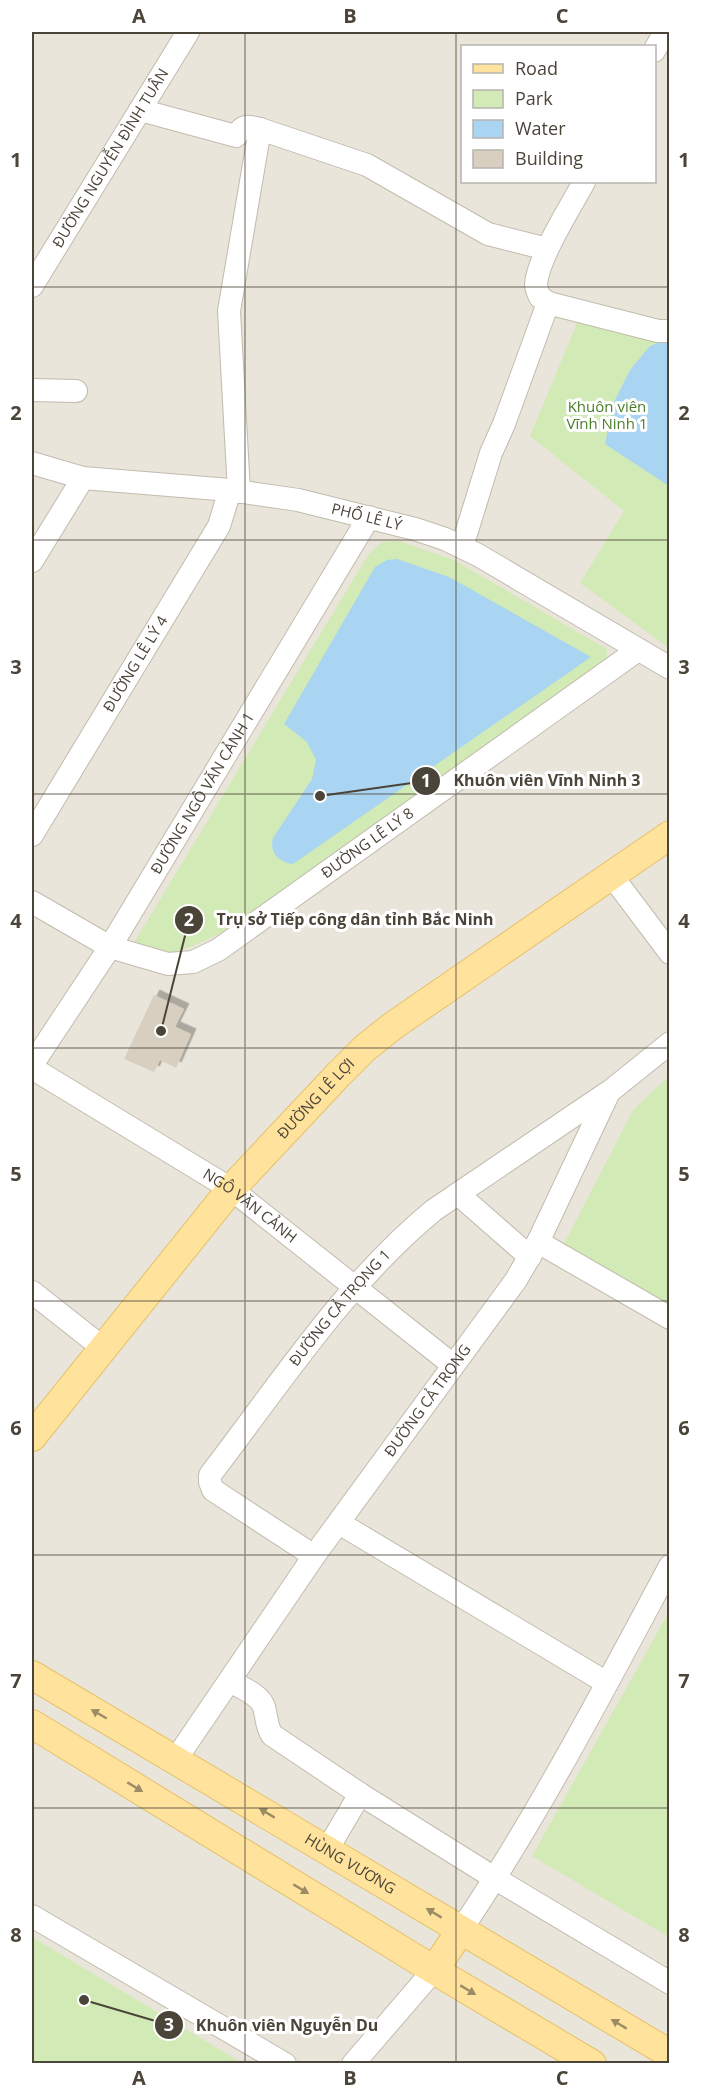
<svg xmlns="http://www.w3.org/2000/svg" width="701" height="2095" font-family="'Open Sans',sans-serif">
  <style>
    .residential { fill: #eae5da; fill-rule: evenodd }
    .green { fill: #d2eab5 }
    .water { fill: #a9d4f2 }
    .building { fill: #d8cfc1; filter: url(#shadow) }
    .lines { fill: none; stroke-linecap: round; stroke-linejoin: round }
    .minor-casing { stroke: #c2bbae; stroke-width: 24 }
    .major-casing { stroke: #e6c16a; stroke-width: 30 }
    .minor { stroke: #fff; stroke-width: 22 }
    .major { stroke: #ffe39c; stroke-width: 28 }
    .oneway { fill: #9c8c66 }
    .grid { fill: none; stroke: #4b4439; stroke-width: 1.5; stroke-opacity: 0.55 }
    .labels { text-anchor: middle; stroke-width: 6; stroke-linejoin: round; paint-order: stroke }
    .street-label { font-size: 15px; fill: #4b4439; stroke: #fff }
    .park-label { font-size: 15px; fill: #4a7f2a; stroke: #fff }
    .leader { fill: none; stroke: #4b4439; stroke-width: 2 }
    .callout-dot { fill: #4b4439; stroke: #fff; stroke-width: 2 }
    .mark-label { font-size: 18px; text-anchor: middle; font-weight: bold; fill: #fff }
    .callout-label { font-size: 16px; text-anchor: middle; font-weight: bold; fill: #4b4439; stroke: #fff; stroke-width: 6; stroke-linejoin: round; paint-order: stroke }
    .neatline { fill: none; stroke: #4b4439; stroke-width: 2 }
    .grid-label { font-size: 20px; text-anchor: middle; font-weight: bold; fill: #4b4439 }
  </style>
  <defs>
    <filter id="shadow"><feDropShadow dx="5.5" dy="-5.5" stdDeviation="0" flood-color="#0004"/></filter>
  </defs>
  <rect width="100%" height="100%" fill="#f6f3ec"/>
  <path class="residential" d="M32,32H669V2063H32ZM462,46H654V182H462Z"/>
  <g class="green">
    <polygon points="578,321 669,335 669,648 580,583 624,511 530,436"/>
    <polygon points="399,541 454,560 607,649 606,663 228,930 188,948 159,956 135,941 368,555 382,542"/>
    <polygon points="669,1076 669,1311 564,1244 633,1110"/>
    <polygon points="669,1612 669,1937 532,1856"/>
    <polygon points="32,1937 242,2063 32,2063"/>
  </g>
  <g class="water">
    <polygon points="669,338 669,486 605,444 614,402 630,370 650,346"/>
    <path d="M397,559L449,577L591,657L293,864C279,862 269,853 273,838L312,779L316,760L307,742L284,724L375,567L387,560Z"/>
  </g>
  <polygon class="building" points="154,995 184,1009 175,1027 191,1034 176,1068 160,1060 154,1072 124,1059"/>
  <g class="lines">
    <g class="minor-casing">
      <g id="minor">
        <polyline points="654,51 665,32"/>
        <path d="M140,110L236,136C243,124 247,126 260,129"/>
        <path id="s1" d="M32,286L188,32"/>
        <polyline points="548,303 658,331 670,331"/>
        <polyline points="32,390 76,391"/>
        <path id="s2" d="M32,463L83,478L230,490L298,500L415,529L445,539L478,555L670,668"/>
        <polyline points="239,492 229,311 260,129 367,165 488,234 547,249"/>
        <path d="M462,547L491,453L504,424L548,303L540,297C538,293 536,288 536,284C538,258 571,206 584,182"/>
        <polyline points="32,561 83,478"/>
        <path id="s3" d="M32,835L219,526L230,490"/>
        <polyline points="612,876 670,953"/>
        <path id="s4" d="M32,902L110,947L168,964L193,962L218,950L638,650"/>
        <path id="s5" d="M32,1065L110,947L369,517"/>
        <path id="s6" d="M32,1068L231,1189L453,1365"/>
        <polyline points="458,1194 530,1257"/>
        <polyline points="538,1242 670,1318"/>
        <polyline points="32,1292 103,1348"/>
        <polyline points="339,1523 607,1683"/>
        <path id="s7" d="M314,1556L213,1490L210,1482V1475C280,1384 345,1283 434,1210L607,1093"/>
        <path d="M230,1681C241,1688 260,1694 264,1707C267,1717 266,1726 272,1735L360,1794"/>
        <path id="s8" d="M176,1759L314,1556L516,1280L538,1242L609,1092L670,1043"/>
        <polyline points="327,1850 360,1794 496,1879 670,1983"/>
        <polyline points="32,1916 285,2064"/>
        <path d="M461,1930C539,1814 604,1689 670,1566"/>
        <polyline points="353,2064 434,1970"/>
      </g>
    </g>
    <g class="major-casing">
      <g id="major">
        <path id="s9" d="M32,1437L231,1189L338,1075L365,1048L394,1025L670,835"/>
        <path id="s10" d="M32,1675L670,2054"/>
        <polyline points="32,1724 434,1970 592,2064"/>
        <polyline points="434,1970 461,1930"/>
      </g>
    </g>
    <use href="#minor" class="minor"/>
    <use href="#major" class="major"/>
  </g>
  <defs><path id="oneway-solid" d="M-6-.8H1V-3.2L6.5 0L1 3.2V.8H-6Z" transform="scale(1.5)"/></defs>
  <g class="oneway">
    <use href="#oneway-solid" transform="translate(99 1714) rotate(-150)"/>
    <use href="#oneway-solid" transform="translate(135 1787) rotate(31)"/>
    <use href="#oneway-solid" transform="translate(267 1813) rotate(-149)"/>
    <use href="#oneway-solid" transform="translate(301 1889) rotate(31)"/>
    <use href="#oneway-solid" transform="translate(434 1913) rotate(-149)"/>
    <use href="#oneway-solid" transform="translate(468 1990) rotate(31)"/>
    <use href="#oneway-solid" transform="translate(619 2024) rotate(-149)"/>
  </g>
  <path class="grid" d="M245,32V2064M456,32V2064M32,287H670M32,540H670M32,794H670M32,1048H670M32,1301H670M32,1555H670M32,1808H670"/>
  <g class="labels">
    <g class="street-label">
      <text dy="5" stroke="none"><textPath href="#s1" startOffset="150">ĐƯỜNG NGUYỄN ĐÌNH TUÂN</textPath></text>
      <text dy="5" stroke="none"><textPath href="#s2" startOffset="340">PHỐ LÊ LÝ</textPath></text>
      <text dy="5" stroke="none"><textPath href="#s3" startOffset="200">ĐƯỜNG LÊ LÝ 4</textPath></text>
      <text dy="5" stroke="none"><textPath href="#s5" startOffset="321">ĐƯỜNG NGÔ VĂN CẢNH 1</textPath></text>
      <text dy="5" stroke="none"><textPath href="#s4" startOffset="387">ĐƯỜNG LÊ LÝ 8</textPath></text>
      <text dy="5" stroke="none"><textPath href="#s9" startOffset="442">ĐƯỜNG LÊ LỢI</textPath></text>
      <text dy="5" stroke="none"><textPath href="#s6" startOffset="258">NGÔ VĂN CẢNH</textPath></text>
      <text dy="5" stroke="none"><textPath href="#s7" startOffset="348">ĐƯỜNG CẢ TRỌNG 1</textPath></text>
      <text dy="5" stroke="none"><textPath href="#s8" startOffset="438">ĐƯỜNG CẢ TRỌNG</textPath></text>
      <text dy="5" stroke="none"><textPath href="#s10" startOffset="370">HÙNG VƯƠNG</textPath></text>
    </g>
    <g class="park-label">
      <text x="607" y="412">Khuôn viên<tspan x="607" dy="17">Vĩnh Ninh 1</tspan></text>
    </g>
  </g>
  <path class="leader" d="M320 796L426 781M161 1031L189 920M84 2000L169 2025"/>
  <g class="callout-dot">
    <circle cx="320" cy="796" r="6"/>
    <circle cx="161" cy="1031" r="6"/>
    <circle cx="84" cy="2000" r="6"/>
    <circle cx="426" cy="781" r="15"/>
    <circle cx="189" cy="920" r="15"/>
    <circle cx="169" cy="2025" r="15"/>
  </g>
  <g class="mark-label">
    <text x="426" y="787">1</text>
    <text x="189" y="926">2</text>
    <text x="169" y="2031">3</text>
  </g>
  <g class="callout-label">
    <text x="547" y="786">Khuôn viên Vĩnh Ninh 3</text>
    <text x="355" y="925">Trụ sở Tiếp công dân tỉnh Bắc Ninh</text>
    <text x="287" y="2031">Khuôn viên Nguyễn Du</text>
  </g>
  <rect width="701" height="2095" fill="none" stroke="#ffffff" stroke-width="66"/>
  <rect x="461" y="45" width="195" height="138" fill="#ffffff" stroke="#b7b4b0" stroke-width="1.5"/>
  <rect x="473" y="64" width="30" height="9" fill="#ffe39c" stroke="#b7b4b0" stroke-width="1.5"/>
  <text x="515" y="75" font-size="18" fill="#4b4439">Road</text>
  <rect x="473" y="90" width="30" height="18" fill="#d2eab5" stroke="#b7b4b0" stroke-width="1.5"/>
  <text x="515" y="105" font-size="18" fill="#4b4439">Park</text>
  <rect x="473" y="120" width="30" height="18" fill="#a9d4f2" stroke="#b7b4b0" stroke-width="1.5"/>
  <text x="515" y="135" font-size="18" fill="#4b4439">Water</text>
  <rect x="473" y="150" width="30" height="18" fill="#d8cfc1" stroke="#b7b4b0" stroke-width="1.5"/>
  <text x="515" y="165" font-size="18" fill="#4b4439">Building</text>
  <rect x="33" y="33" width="635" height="2029" class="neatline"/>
  <g class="grid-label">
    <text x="139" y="23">A</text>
    <text x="350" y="23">B</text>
    <text x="562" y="23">C</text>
    <text x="16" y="167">1</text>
    <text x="684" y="167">1</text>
    <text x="16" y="420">2</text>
    <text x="684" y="420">2</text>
    <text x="16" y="674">3</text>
    <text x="684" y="674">3</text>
    <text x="16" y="928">4</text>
    <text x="684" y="928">4</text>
    <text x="16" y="1181">5</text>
    <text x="684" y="1181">5</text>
    <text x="16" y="1435">6</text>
    <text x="684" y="1435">6</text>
    <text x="16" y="1688">7</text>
    <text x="684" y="1688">7</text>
    <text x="16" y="1942">8</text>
    <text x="684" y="1942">8</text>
    <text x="139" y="2085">A</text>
    <text x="350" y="2085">B</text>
    <text x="562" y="2085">C</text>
  </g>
</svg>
